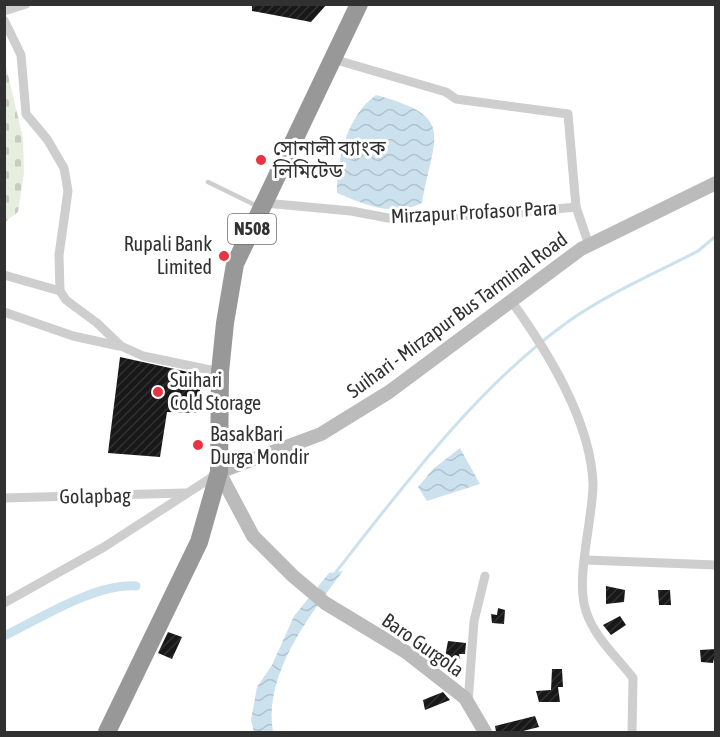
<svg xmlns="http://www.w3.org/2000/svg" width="720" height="737" font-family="'Asap Condensed','Noto Sans Bengali',sans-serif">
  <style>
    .cemetery { fill: url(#cemetery-stones) }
    .water { fill: url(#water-waves) }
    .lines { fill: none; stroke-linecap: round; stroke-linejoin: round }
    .stream { stroke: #cce1ee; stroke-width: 3 }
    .canal { stroke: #cce1ee; stroke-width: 9 }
    .building { fill: url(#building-hatch) }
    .lane { stroke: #cecece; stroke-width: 4.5 }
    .street { stroke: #cecece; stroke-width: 9 }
    .secondary { stroke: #bbb; stroke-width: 14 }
    .highway { stroke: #989898; stroke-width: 18 }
    .poi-dot { fill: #e83342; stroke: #fff; stroke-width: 2 }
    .labels { text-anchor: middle; stroke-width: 6; stroke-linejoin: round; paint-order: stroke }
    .shield { fill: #fff; stroke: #6f6f6f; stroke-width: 1.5 }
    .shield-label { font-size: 18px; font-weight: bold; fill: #313131 }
    .poi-label { font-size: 20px; fill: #313131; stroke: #fff; text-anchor: start }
    .street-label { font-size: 20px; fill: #313131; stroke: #fff }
  </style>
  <defs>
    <pattern id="cemetery-stones" width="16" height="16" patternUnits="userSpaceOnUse" patternTransform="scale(1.5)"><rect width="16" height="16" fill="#e7eee0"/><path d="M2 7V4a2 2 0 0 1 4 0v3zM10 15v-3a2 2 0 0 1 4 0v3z" fill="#c7cdc1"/></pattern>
    <pattern id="water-waves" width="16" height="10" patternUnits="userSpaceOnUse" patternTransform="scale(1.5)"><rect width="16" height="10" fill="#cce1ee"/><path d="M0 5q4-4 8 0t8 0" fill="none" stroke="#b0c2cd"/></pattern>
    <pattern id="building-hatch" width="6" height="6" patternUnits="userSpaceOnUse" patternTransform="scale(1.5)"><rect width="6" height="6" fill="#181818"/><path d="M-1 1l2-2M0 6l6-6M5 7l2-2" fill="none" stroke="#313131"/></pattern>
  </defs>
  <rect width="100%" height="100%" fill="#fff"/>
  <polygon class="cemetery" points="4,58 23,138 24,173 18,212 5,222"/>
  <g class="water">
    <path d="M376,95C457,117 434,134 422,203C392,217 366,205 337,193C337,158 347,116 376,95Z"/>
    <polygon points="460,448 480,484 427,501 418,487 433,469"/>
    <path d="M343,571C310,615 263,674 273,732H254L251,720L257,687L272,665L294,616L329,573Z"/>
  </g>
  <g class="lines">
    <path class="stream" d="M336,572C403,486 480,384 569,321C607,294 656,273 698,251L716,236"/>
    <path class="canal" d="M4,636C41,618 96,583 136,586"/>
  </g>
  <g class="building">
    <polygon points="252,4 327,4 311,22 252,11"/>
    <polygon points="120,357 202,375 197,413 167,412 160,457 108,453"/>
    <polygon points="606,586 625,590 624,602 606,604"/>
    <polygon points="658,590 670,590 671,605 659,605"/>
    <polygon points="498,608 505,610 504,624 492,623 491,614 497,615"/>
    <polygon points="620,616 626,625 611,635 603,625"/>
    <polygon points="168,632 182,637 172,659 158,653"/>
    <polygon points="448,641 466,643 465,654 459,654 460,659 445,657"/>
    <polygon points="716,649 713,663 701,662 700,650"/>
    <polygon points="552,669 562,669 563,687 558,687 560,702 539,702 536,691 551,690"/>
    <polygon points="443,692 450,700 425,710 423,700"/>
    <polygon points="535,716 539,727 519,732 496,732 495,726"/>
  </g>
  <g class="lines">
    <polyline class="lane" points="208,182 257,206"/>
    <g class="street">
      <polyline points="4,11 26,4"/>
      <polyline points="4,20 21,55 26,114 47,139 64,168 68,191 59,255 60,291 66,300 97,323 121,346 143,356 220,372"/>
      <polyline points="333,59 446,92 456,99 568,114 576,207"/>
      <polyline points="265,203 351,211 388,218 505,214 576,207 589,245"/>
      <polyline points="4,275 60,291"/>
      <path d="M512,302C548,352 591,421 593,484C593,519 575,579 586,611C594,637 617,657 633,678L632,732"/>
      <polyline points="4,312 73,336 119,346"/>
      <polyline points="4,498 185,493"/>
      <polyline points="586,560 716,565"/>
      <polyline points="4,603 104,547 217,474"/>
      <polyline points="468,703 474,621 485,576"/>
    </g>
    <polyline class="secondary" points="485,732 465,698 406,652 325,603 293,576 253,536 219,472 321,434 389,392 581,249 716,183"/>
    <polyline class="highway" points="107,732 199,542 219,472 220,372 225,323 235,264 359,4"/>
  </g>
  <g class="poi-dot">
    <circle cx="261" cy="160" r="6"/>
    <circle cx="224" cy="256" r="6"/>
    <circle cx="158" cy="392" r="6"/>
    <circle cx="198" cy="445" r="6"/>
  </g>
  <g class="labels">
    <rect class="shield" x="228" y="214" width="48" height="30" rx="4.5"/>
    <g class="shield-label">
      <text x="252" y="235">N508</text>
    </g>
    <g class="poi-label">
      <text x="273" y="155">সোনালী ব্যাংক<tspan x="273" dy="23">লিমিটেড</tspan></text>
      <text x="212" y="251" text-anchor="end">Rupali Bank<tspan x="212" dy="23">Limited</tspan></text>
      <text x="170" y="387">Suihari<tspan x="170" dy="23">Cold Storage</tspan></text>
      <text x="210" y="441">BasakBari<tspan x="210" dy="23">Durga Mondir</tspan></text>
    </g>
    <g class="street-label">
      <text transform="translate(474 212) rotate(-3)" y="7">Mirzapur Profasor Para</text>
      <text transform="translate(457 315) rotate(-36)" y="7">Suihari - Mirzapur Bus Tarminal Road</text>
      <text transform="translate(95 496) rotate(-1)" y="7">Golapbag</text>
      <text transform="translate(423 645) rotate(35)" y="7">Baro Gurgola</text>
    </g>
  </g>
  <rect width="720" height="737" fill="none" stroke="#313131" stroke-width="12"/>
</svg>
